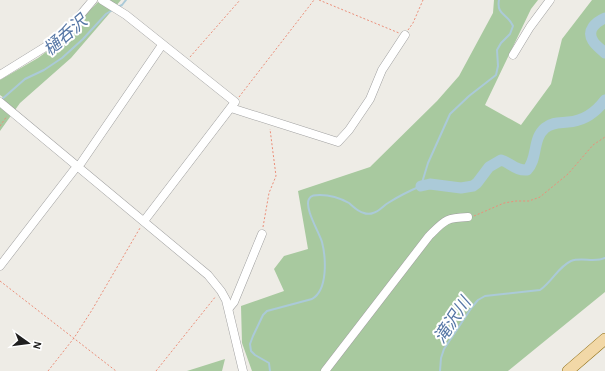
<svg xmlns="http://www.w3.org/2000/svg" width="605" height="371" font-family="'Alegreya Sans','Noto Sans JP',sans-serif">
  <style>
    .forest { fill: #a8c99f }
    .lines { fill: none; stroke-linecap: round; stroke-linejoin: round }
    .stream { stroke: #abcad8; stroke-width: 2 }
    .river { stroke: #abcad8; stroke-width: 11 }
    .minor-casing { stroke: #a0a0a0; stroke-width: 9 }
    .major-casing { stroke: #8a6b10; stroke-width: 12 }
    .path { stroke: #eb8f7a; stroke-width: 1; stroke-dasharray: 2 2; stroke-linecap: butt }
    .minor { stroke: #fff; stroke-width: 8 }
    .major { stroke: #f2d8a7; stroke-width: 11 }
    .labels { text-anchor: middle; stroke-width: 4; stroke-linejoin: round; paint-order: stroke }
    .water-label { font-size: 17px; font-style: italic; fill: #5576a5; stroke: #fff }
  </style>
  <rect width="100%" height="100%" fill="#eeece6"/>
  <g class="forest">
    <polygon points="100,0 121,0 71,58 20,103 0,131 0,105 4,98 0,95 0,80 38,58 58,43"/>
    <polygon points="494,0 538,0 531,9 485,105 521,125 551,84 562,39 592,0 605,0 605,292 508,371 252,371 242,343 241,306 284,291 274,269 284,256 308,249 298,191 370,167 437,101 459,76 493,13"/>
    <polygon points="225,359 222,371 187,371"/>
  </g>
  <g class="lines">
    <g class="stream">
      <polyline points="118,7 122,5 126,0"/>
      <polyline points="1,100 25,79 44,70 62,58 83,39 106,14 114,9"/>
      <path d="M270,371L269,363L255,355L251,351L250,344L253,336L263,315L267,311L312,299C328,290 326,258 322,242C319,232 304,208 309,199C311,195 315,195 320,195C330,195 340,198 349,203C354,207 357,211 364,213C366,214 371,214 373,213C379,212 383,206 388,203C399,196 409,191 421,186L428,163L450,114L469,96L496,75L498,66L497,50L501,43L510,34L513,26C508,14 496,15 499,0"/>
      <path d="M440,371L441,358L444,349L472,307L478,300L485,296L540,290C552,282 558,267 571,261C582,257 595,263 605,258"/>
    </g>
    <g class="river">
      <path d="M605,18C596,22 586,30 593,41C596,46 601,49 605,53"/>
      <path d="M421,186L430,184L461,188L473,186L477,183L489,167L501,160C511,163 516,171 527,170C538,159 532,139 545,128C552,122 560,123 568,122C583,121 596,112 605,100"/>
    </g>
    <g class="minor-casing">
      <g id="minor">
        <polyline points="102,0 126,15 235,102 144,221"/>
        <polyline points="513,55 530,27 550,0"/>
        <polyline points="0,75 50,44 71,26 93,0"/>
        <polyline points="0,102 208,275 221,291 226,300 243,371"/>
        <polyline points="231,108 338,142 349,130 370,99 382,70 405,35"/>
        <polyline points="0,266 74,170 81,163 162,45"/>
        <polyline points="229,308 234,302 262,234"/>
        <path d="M325,371L429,236C445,220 445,218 468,217"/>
      </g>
    </g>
    <g class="major-casing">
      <polyline id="major" points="568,371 605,339"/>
    </g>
    <g class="path">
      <polyline points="319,0 399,33"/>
      <polyline points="408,30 413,23 423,0"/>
      <polyline points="190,57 240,0"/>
      <polyline points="239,97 314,0"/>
      <polyline points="0,126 7,116"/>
      <polyline points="474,216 504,203 516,201 529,201 540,197 568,174 593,145 605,137"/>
      <polyline points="263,227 269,193 276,176 270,129"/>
      <polyline points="0,281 116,371"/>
      <polyline points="48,371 74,338 92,310 140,228"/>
      <polyline points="156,371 216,296"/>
    </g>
    <use href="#minor" class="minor"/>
    <use href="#major" class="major"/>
  </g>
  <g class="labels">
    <g class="water-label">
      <text transform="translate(65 35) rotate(-41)" y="6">樋呑沢</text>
      <text transform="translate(452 320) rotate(-56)" y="6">滝沢川</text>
    </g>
  </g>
  <g transform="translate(28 343) rotate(104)" stroke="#ffffff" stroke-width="3" paint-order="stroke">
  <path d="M0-3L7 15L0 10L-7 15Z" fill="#1f1f1f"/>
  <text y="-6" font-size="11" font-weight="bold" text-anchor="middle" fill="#1f1f1f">N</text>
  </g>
</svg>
